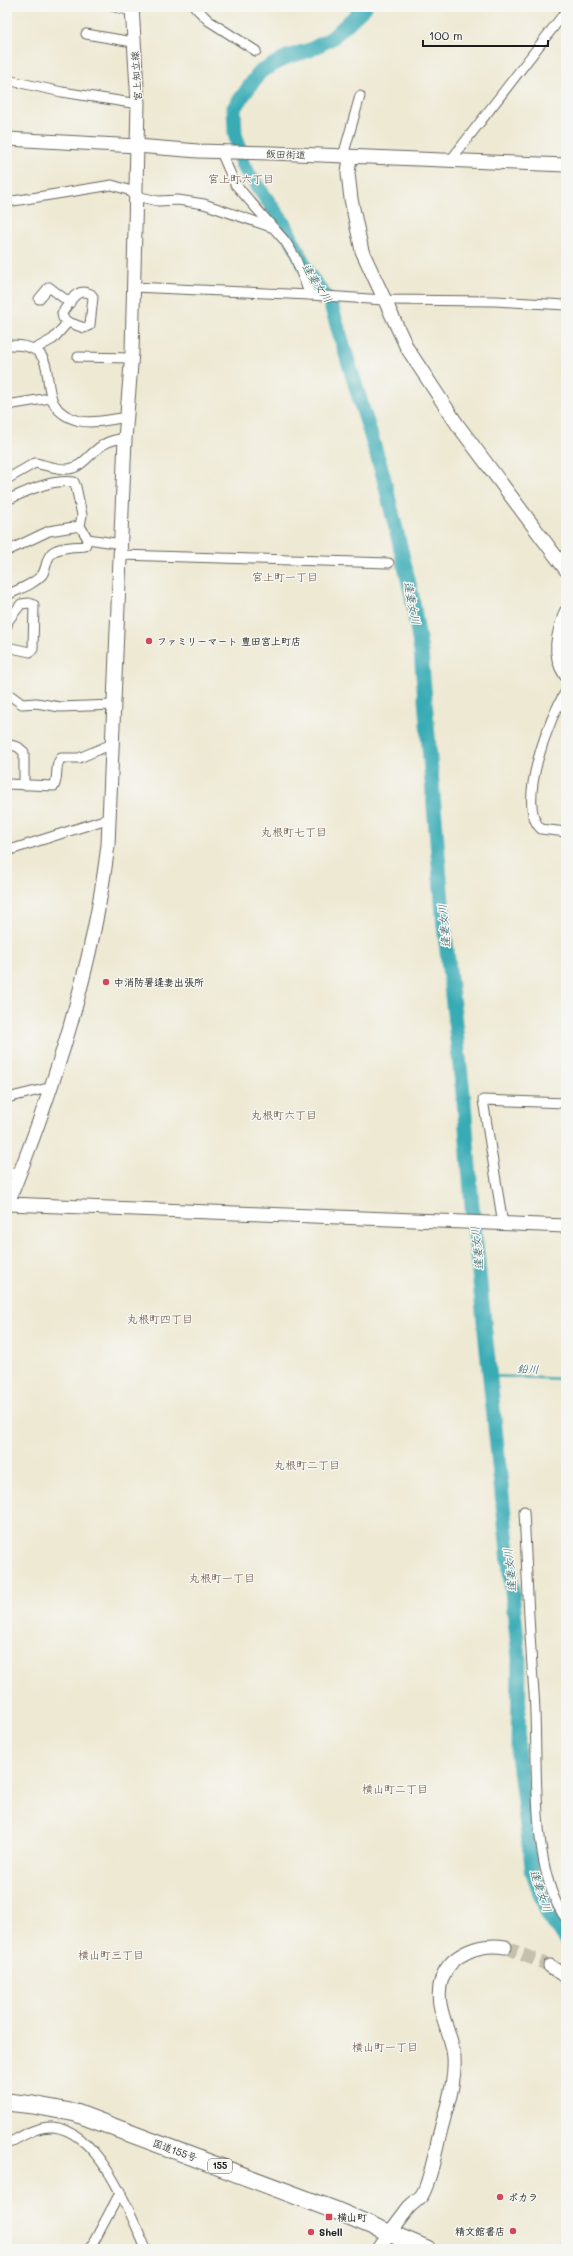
<svg xmlns="http://www.w3.org/2000/svg" width="573" height="2256" font-family="Mali,'Klee One',sans-serif">
  <style>
    .lines { fill: none; stroke-linecap: round; stroke-linejoin: round }
    .stream { stroke: #39abb5; stroke-width: 2.5 }
    .river { stroke: #39abb5; stroke-width: 15 }
    .secondary-tunnel { stroke: #c4c0ae; stroke-width: 13; stroke-dasharray: 13 6; stroke-linecap: butt }
    .street-casing { stroke: #66645c; stroke-width: 11 }
    .secondary-casing { stroke: #66645c; stroke-width: 15 }
    .highway-casing { stroke: #66645c; stroke-width: 19 }
    .street { stroke: #fff; stroke-width: 9 }
    .secondary { stroke: #fff; stroke-width: 13 }
    .highway { stroke: #fff; stroke-width: 17 }
    .poi-dot { fill: #d1495b; stroke: #f6f6f2; stroke-width: 1.5 }
    .labels { text-anchor: middle; stroke-width: 3; stroke-linejoin: round; paint-order: stroke }
    .shield { fill: #f6f6f2; stroke: #5d5d5c; stroke-width: 1 }
    .shield-label { font-size: 9px; font-weight: bold; fill: #1c1c1c }
    .street-label { font-size: 10px; fill: #1c1c1c; stroke: #f6f6f2 }
    .poi-label { font-size: 10px; font-weight: bold; fill: #1c1c1c; stroke: #f6f6f2; text-anchor: start }
    .neighbourhood-label { font-size: 11px; fill: #674e3f; stroke: #f6f6f2 }
    .water-label { font-size: 11px; font-style: italic; fill: #295c61; stroke: #f6f6f2 }
  </style>
  <rect width="100%" height="100%" fill="#f6f6f2"/>
  <filter id="ink" filterUnits="userSpaceOnUse"><feTurbulence type="fractalNoise" baseFrequency=".025" numOctaves="2"/><feDisplacementMap in="SourceGraphic" scale="8" xChannelSelector="R" yChannelSelector="G"/><feConvolveMatrix kernelMatrix="1 2 1 2 8 2 1 2 1" color-interpolation-filters="sRGB"/></filter>
  <filter id="wash" filterUnits="userSpaceOnUse"><feTurbulence type="fractalNoise" baseFrequency=".012" numOctaves="4" result="noise"/><feDisplacementMap in="SourceGraphic" scale="16" xChannelSelector="R" yChannelSelector="G"/><feGaussianBlur stdDeviation="0.9" result="paint"/><feColorMatrix in="noise" values="0 0 0 0 0 0 0 0 0 0 0 0 0 0 0 0 0 1.4 0 .05"/><feComposite in="paint" operator="in"/></filter>
  <g filter="url(#wash)">
    <rect width="100%" height="100%" fill="#eee9d3"/>
    <g class="lines">
      <polyline class="stream" points="489,1376 566,1379"/>
      <g class="river">
        <polyline points="365,7 332,38 310,50 287,57 260,72 234,108 235,133 243,166 285,225 309,275 330,302 383,475 412,596 421,652 444,925 464,1102 472,1206 519,1658 518,1755 533,1874 548,1915 566,1940"/>
        <polyline points="563,2249 566,2242"/>
      </g>
    </g>
  </g>
  <g filter="url(#ink)">
    <g class="lines">
      <polyline class="secondary-tunnel" points="505,1947 550,1966"/>
      <g class="street-casing">
        <g id="street">
          <polyline points="115,7 132,11"/>
          <polyline points="195,7 209,21 256,51"/>
          <polyline points="86,34 133,42"/>
          <polyline points="7,80 62,92 138,104"/>
          <polyline points="221,152 235,184 285,241 295,257 310,295"/>
          <polyline points="343,156 360,96"/>
          <polyline points="450,161 566,11"/>
          <polyline points="7,202 112,185 128,190 136,196 158,201 178,200 204,204 271,227"/>
          <polyline points="133,287 310,295 384,300 495,301 566,305"/>
          <polyline points="39,299 49,287 70,303"/>
          <path d="M7,345C77,342 21,407 80,421C94,424 113,419 127,417"/>
          <path d="M35,349L53,339L68,322L84,328L90,325L93,297L91,294C76,286 70,303 62,313L63,318L68,322"/>
          <polyline points="78,357 131,358"/>
          <polyline points="7,405 50,398"/>
          <path d="M7,479L35,463C45,465 59,470 69,469C89,466 95,438 125,439"/>
          <path d="M7,500C28,491 50,479 74,482L76,487L82,515L80,526L88,539L121,544"/>
          <polyline points="7,551 49,531 80,526"/>
          <polyline points="121,555 389,563"/>
          <path d="M7,595C19,589 33,585 42,575C46,570 46,561 50,555C56,546 75,547 85,546L88,539"/>
          <polyline points="7,626 8,621 21,604 29,603 34,605 33,649 30,652 7,647"/>
          <path d="M566,691C550,716 515,805 541,829L566,832"/>
          <polyline points="7,693 22,704 36,703 60,707 114,705"/>
          <polyline points="7,744 18,747 24,752 24,785"/>
          <path d="M7,784L54,786C59,777 54,766 61,758H79L112,744"/>
          <polyline points="7,851 110,818"/>
          <polyline points="7,1098 52,1087"/>
          <polyline points="7,1173 18,1174"/>
          <polyline points="503,1224 483,1100 566,1103"/>
          <path d="M524,1511C527,1572 529,1633 534,1693C539,1755 528,1868 566,1919"/>
          <path d="M7,2144C21,2137 36,2126 53,2127C99,2131 130,2212 146,2249"/>
          <polyline points="90,2249 121,2191"/>
        </g>
      </g>
      <g class="secondary-casing">
        <g id="secondary">
          <polyline points="7,139 137,146 198,151 272,153 566,165"/>
          <polyline points="350,157 348,173 351,199 362,251 407,348 457,424 566,570"/>
          <path d="M566,612C558,635 552,654 566,675"/>
          <polyline points="8,1204 566,1226"/>
          <path d="M7,1205C54,1089 93,969 108,845L125,439L132,352L138,104L132,7"/>
          <polyline points="550,1966 566,1977"/>
          <path d="M379,2249C388,2235 398,2221 409,2207C413,2203 419,2199 422,2195C429,2184 434,2158 437,2146C443,2115 456,2088 454,2057C452,2030 432,2007 442,1978C451,1953 481,1943 505,1947"/>
        </g>
      </g>
      <g class="highway-casing">
        <polyline id="highway" points="7,2102 33,2105 76,2113 337,2211 427,2249"/>
      </g>
      <use href="#street" class="street"/>
      <use href="#secondary" class="secondary"/>
      <use href="#highway" class="highway"/>
    </g>
  </g>
  <g class="poi-dot">
    <circle cx="149" cy="641" r="4"/>
    <circle cx="106" cy="982" r="4"/>
    <circle cx="500" cy="2197" r="4"/>
    <rect x="325" y="2213" width="8" height="8" rx="2"/>
    <circle cx="513" cy="2231" r="4"/>
    <circle cx="311" cy="2232" r="4"/>
  </g>
  <g class="labels">
    <rect class="shield" x="208" y="2159" width="24" height="14" rx="3"/>
    <g class="shield-label">
      <text x="220" y="2169">155</text>
    </g>
    <g class="street-label">
      <text transform="translate(136 76) rotate(-94)" y="4">宮上知立線</text>
      <text transform="translate(286 154) rotate(2)" y="4">飯田街道</text>
      <text transform="translate(175 2150) rotate(20)" y="4">国道155号</text>
    </g>
    <g class="poi-label">
      <text x="157" y="645">ファミリーマート 豊田宮上町店</text>
      <text x="114" y="986">中消防署逢妻出張所</text>
      <text x="508" y="2201">ポカラ</text>
      <text x="337" y="2221">横山町</text>
      <text x="505" y="2235" text-anchor="end">精文館書店</text>
      <text x="319" y="2236">Shell</text>
    </g>
    <g class="neighbourhood-label">
      <text x="241" y="183">宮上町六丁目</text>
      <text x="285" y="581">宮上町一丁目</text>
      <text x="294" y="836">丸根町七丁目</text>
      <text x="284" y="1119">丸根町六丁目</text>
      <text x="160" y="1323">丸根町四丁目</text>
      <text x="307" y="1469">丸根町二丁目</text>
      <text x="222" y="1582">丸根町一丁目</text>
      <text x="395" y="1793">横山町二丁目</text>
      <text x="111" y="1959">横山町三丁目</text>
      <text x="385" y="2051">横山町一丁目</text>
    </g>
    <g class="water-label">
      <text transform="translate(317 283) rotate(57)" y="4">逢妻女川</text>
      <text transform="translate(412 603) rotate(79)" y="4">逢妻女川</text>
      <text transform="translate(444 926) rotate(-95)" y="4">逢妻女川</text>
      <text transform="translate(477 1248) rotate(-96)" y="4">逢妻女川</text>
      <text transform="translate(528 1369) rotate(2)" y="4">鉛川</text>
      <text transform="translate(510 1570) rotate(-96)" y="4">逢妻女川</text>
      <text transform="translate(541 1891) rotate(71)" y="4">逢妻女川</text>
    </g>
  </g>
  <rect width="573" height="2256" fill="none" stroke="#f6f6f2" stroke-width="24"/>
  <path d="M423 40v6h125v-6" fill="none" stroke="#1c1c1c" stroke-width="2"/>
  <text x="429" y="40" font-size="12" fill="#1c1c1c" stroke="#f6f6f2" stroke-width="3" paint-order="stroke">100 m</text>
</svg>
